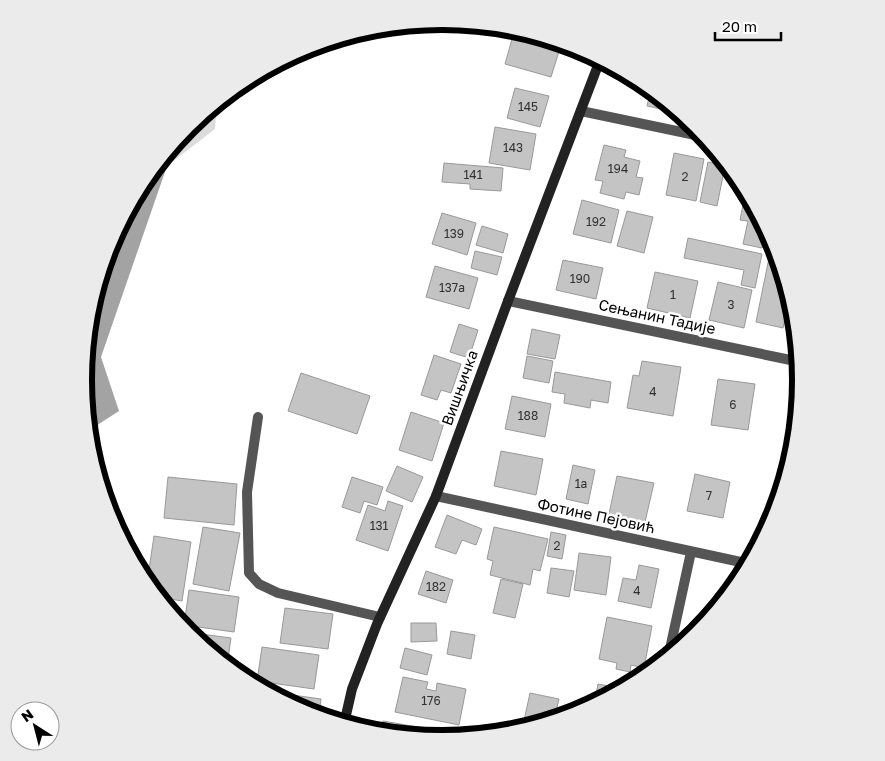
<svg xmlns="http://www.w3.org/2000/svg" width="885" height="761" font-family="'Golos Text',sans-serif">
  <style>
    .green { fill: #dcdcdc }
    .water { fill: #a3a3a3 }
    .building { fill: #c4c4c4; stroke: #999 }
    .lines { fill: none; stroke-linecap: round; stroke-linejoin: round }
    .lane { stroke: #555; stroke-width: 10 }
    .street { stroke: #555; stroke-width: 10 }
    .secondary { stroke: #222; stroke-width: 10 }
    .labels { text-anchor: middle; stroke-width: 5; stroke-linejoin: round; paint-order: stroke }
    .number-label { font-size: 12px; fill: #313131 }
    .street-label { font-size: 15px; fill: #000; stroke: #fff }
    .rim { fill: none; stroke: #000; stroke-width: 6 }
  </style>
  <rect width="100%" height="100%" fill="#fff"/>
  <polygon class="green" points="217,103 215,129 167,166 167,153 189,126"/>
  <polygon class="water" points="167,153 167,166 101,357 119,411 88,431 83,380 90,310 111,243 144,181"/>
  <g class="building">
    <polygon points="514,32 561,45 551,77 505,64"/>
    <polygon points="515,88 549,96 540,127 507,118"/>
    <polygon points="651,89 676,110 675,112 647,106"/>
    <polygon points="495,127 536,134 530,170 489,163"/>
    <polygon points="604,145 626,150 624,157 640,161 636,177 643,178 639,195 626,192 624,199 600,193 603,181 595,180"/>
    <polygon points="674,153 704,159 696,201 666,195"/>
    <polygon points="708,162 725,166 717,206 700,202"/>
    <polygon points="444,163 503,168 501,191 470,189 470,184 442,182"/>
    <polygon points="746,190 767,228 762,248 743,244 748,221 740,220"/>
    <polygon points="582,200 619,210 611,243 573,234"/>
    <polygon points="627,211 653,217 644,253 617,246"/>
    <polygon points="442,213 476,223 467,255 432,244"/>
    <polygon points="482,226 508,234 503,253 476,245"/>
    <polygon points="688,238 762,254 755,288 741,285 744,270 684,258"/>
    <polygon points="475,251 502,257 497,275 471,268"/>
    <polygon points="769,258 780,261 790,294 783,328 756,322"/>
    <polygon points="563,260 603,268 596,299 556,290"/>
    <polygon points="435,266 478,278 469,309 426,297"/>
    <polygon points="655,272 698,281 690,318 647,308"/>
    <polygon points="718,282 752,290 744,328 709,320"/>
    <polygon points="459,324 478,330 469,358 450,352"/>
    <polygon points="532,329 560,335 555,359 527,354"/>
    <polygon points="434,355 461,364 451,393 441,390 437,400 421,395"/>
    <polygon points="527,356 553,361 549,383 523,378"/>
    <polygon points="642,361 681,367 673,416 627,408 633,375 639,376"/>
    <polygon points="555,372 611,382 608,403 591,400 590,408 564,403 565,394 552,392"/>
    <polygon points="301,373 370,396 357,434 288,411"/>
    <polygon points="718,379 755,384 748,430 711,425"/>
    <polygon points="512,396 551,404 545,437 505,429"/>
    <polygon points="800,400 797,433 793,433"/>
    <polygon points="411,412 444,423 432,461 399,450"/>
    <polygon points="501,451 543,459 536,495 494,486"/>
    <polygon points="573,465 595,470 588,504 566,499"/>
    <polygon points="397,466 423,477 412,502 386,491"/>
    <polygon points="695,474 730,482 723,518 687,511"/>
    <polygon points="617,476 654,483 645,522 609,514"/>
    <polygon points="168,477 237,484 234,525 164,518"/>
    <polygon points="352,477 383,487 377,505 364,501 360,513 342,507"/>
    <polygon points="388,501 403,506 388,551 356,540 368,505 385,511"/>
    <polygon points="447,515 482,529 476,545 462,540 456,554 435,547"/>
    <polygon points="203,527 240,533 229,591 193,584"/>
    <polygon points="494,527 548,539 540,571 533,569 530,585 490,575 493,561 487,559"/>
    <polygon points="551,532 566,535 562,559 547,556"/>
    <polygon points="154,536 191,542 182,601 158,597 147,583"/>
    <polygon points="579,553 611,557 606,595 574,590"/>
    <polygon points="639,565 659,569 651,608 618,601 623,578 636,580"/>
    <polygon points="551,568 574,571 569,597 547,593"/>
    <polygon points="426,571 453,580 446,603 418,594"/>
    <polygon points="501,579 523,584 515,618 493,613"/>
    <polygon points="189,590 239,597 234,632 184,625"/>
    <polygon points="717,600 724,601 713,614"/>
    <polygon points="285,608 333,614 328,649 280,643"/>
    <polygon points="607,617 652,626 644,668 631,665 630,672 616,669 617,663 599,659"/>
    <polygon points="411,623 436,623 437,641 411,642"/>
    <polygon points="451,631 475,635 471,659 447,654"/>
    <polygon points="186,632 231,638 227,666 188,634"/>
    <polygon points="262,647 319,655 314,689 257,681"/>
    <polygon points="405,648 432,655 427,675 400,668"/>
    <polygon points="403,677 428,682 426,689 436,691 437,683 466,689 459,725 395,712"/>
    <polygon points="598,684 625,689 594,705"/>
    <polygon points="264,691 321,699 319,717 305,712"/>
    <polygon points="530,693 559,699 554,720 544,720 543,723 522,730"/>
    <polygon points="383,721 423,728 422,738 381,734"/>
  </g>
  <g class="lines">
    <polyline class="lane" points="258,417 247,492 249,573 259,584 278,593 380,617"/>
    <g class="street">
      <polyline points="581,111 705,137"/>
      <polyline points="508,301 800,362"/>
      <polyline points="436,496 750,564"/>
      <polyline points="668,658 691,552"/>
    </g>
    <polyline class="secondary" points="344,724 352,689 377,624 436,496 508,301 600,60"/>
  </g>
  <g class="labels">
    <g class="number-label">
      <text x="528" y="111">145</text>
      <text x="513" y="152">143</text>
      <text x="618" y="173">194</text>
      <text x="473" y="179">141</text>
      <text x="685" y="181">2</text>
      <text x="596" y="226">192</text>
      <text x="454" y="238">139</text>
      <text x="580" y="283">190</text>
      <text x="452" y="292">137a</text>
      <text x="673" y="299">1</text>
      <text x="731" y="309">3</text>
      <text x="653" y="396">4</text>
      <text x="733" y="409">6</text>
      <text x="528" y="420">188</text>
      <text x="581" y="488">1a</text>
      <text x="709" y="500">7</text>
      <text x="379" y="530">131</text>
      <text x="557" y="550">2</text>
      <text x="436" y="591">182</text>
      <text x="637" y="595">4</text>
      <text x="431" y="705">176</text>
    </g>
    <g class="street-label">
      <text transform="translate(657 317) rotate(12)" y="5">Сењанин Тадије</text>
      <text transform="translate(460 388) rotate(-70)" y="5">Вишњичка</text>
      <text transform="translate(596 516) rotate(12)" y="5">Фотине Пејовић</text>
    </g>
  </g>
  <path d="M0 0H885V761H0ZM92 380a350 350 0 1 1 700 0a350 350 0 1 1-700 0Z" fill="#ebebeb" fill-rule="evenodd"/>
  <path class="rim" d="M92 380a350 350 0 1 1 700 0a350 350 0 1 1-700 0Z"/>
  <g transform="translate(35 726) rotate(324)"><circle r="24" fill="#ffffff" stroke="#999999"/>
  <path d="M0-4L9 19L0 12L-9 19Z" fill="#000000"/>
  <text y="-8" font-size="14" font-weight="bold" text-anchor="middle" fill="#000000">N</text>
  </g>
  <path d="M715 32v8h66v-8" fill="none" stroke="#000000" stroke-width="2.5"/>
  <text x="722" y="32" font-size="15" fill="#000000" stroke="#ffffff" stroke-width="4" paint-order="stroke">20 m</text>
</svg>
